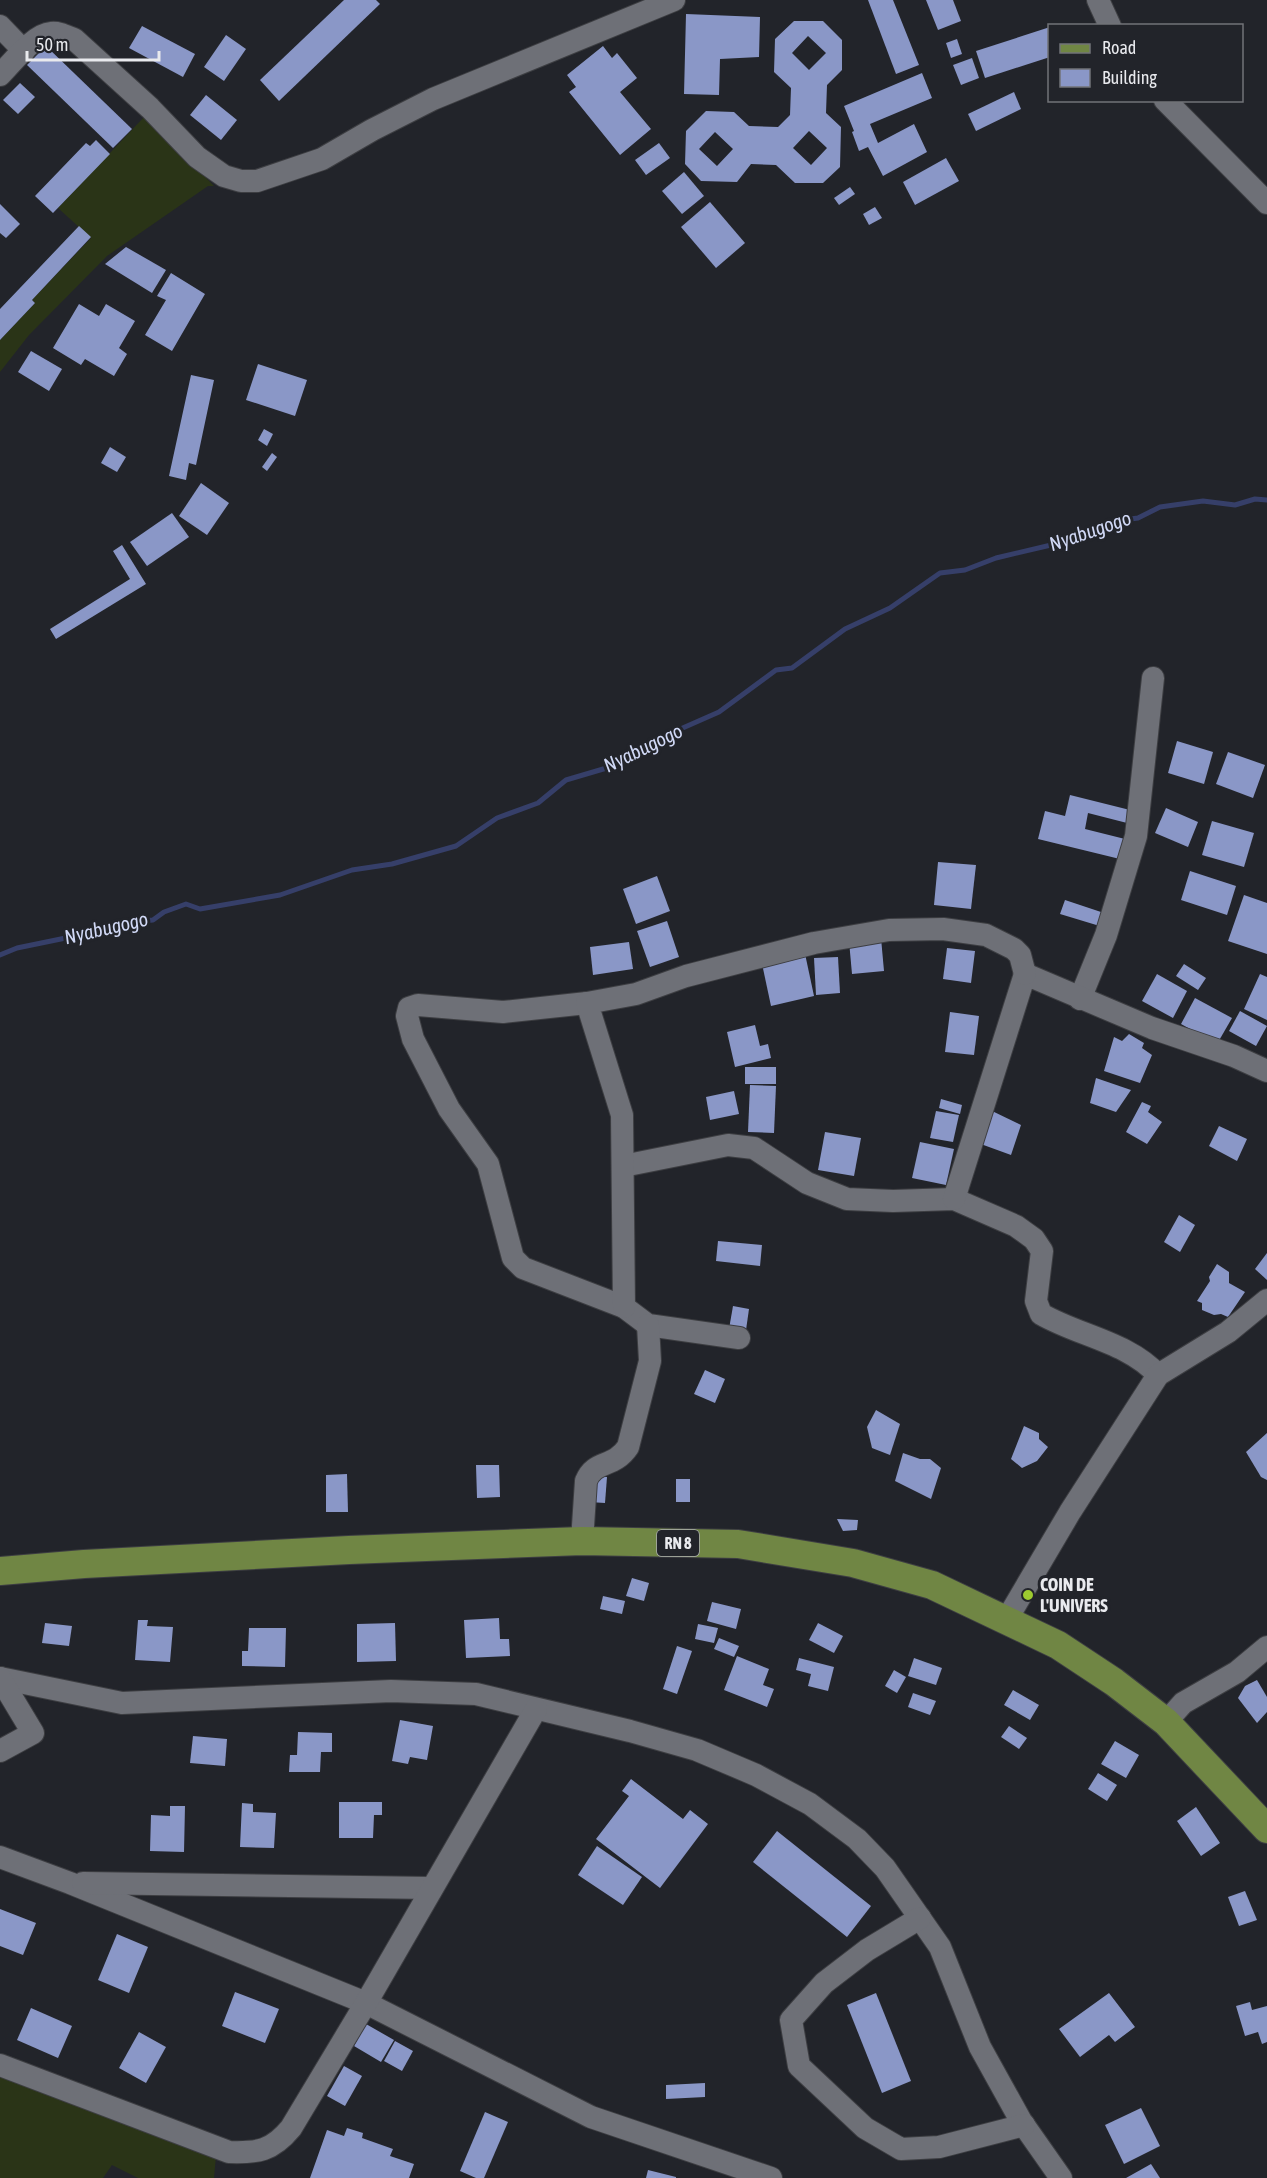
<svg xmlns="http://www.w3.org/2000/svg" width="1267" height="2178" font-family="'Asap Condensed',sans-serif">
  <style>
    .grass { fill: #2a3417 }
    .lines { fill: none; stroke-linecap: round; stroke-linejoin: round }
    .stream { stroke: #363f69; stroke-width: 5 }
    .building { fill: #8a97c7; fill-rule: evenodd }
    .minor-casing { stroke: #3d3e42; stroke-width: 24 }
    .major-casing { stroke: #3d3e42; stroke-width: 30 }
    .minor { stroke: #6e7077; stroke-width: 22 }
    .major { stroke: #708644; stroke-width: 28 }
    .poi-dot { fill: #9dca30; stroke: #22242a; stroke-width: 2 }
    .labels { text-anchor: middle; stroke-width: 6; stroke-linejoin: round; paint-order: stroke }
    .shield { fill: #22242a; stroke: #adafb3; stroke-width: 1.5 }
    .shield-label { font-size: 16px; font-weight: bold; fill: #e9eaee }
    .poi-label { font-size: 18px; font-weight: bold; fill: #e9eaee; stroke: #22242a; text-anchor: start }
    .water-label { font-size: 20px; font-style: italic; fill: #d1d9f6; stroke: #22242a }
  </style>
  <rect width="100%" height="100%" fill="#22242a"/>
  <g class="grass">
    <polygon points="145,116 214,186 208,186 107,256 29,335 0,372 0,340 35,303 32,300 91,238 58,208"/>
    <polygon points="0,2073 216,2156 214,2178 138,2178 112,2165 103,2178 0,2178"/>
  </g>
  <g class="lines">
    <polyline class="stream" points="0,955 17,948 90,933 112,924 153,920 164,912 186,904 200,909 280,895 352,870 392,864 456,846 497,818 538,803 566,780 610,767 635,749 719,712 776,670 792,668 845,629 890,608 940,573 965,570 996,558 1068,541 1116,521 1138,518 1160,507 1203,501 1235,505 1255,499 1267,500"/>
  </g>
  <g class="building">
    <polygon points="344,0 376,0 380,4 279,101 260,80"/>
    <polygon points="868,0 893,0 919,65 896,74"/>
    <polygon points="926,0 953,0 961,21 938,30"/>
    <polygon points="686,14 760,17 759,57 720,59 719,95 684,94"/>
    <path d="M794,21H823L842,40V70L827,85L826,113L841,127L840,167L823,183H795L776,165L751,164L737,182L701,181L685,164L686,131L706,111L734,112L749,126L778,127L790,115L791,88L774,72L775,39ZM808,36L826,53L809,70L792,53ZM809,131L827,148L811,165L793,148ZM715,132L733,149L717,166L699,149Z"/>
    <polygon points="142,26 195,54 183,77 129,48"/>
    <polygon points="1050,27 1050,57 985,78 976,51"/>
    <polygon points="226,35 246,49 224,81 204,67"/>
    <polygon points="957,39 962,54 951,58 946,43"/>
    <polygon points="46,46 132,129 113,148 27,65"/>
    <polygon points="603,46 612,58 617,53 637,78 620,92 651,129 620,155 569,92 576,87 567,75"/>
    <polygon points="972,58 979,78 961,85 953,65"/>
    <polygon points="922,73 932,98 870,124 878,143 914,124 927,152 883,176 868,147 859,151 852,132 854,131 844,106"/>
    <polygon points="20,83 35,97 18,114 3,100"/>
    <polygon points="1014,92 1021,109 976,131 968,114"/>
    <polygon points="206,95 237,120 221,140 190,115"/>
    <polygon points="96,140 110,154 53,213 35,196 86,143 90,146"/>
    <polygon points="659,143 670,158 646,175 635,160"/>
    <polygon points="946,158 959,181 915,205 903,182"/>
    <polygon points="684,172 704,196 682,214 662,191"/>
    <polygon points="850,187 855,194 839,205 834,198"/>
    <polygon points="710,202 745,243 716,268 681,227"/>
    <polygon points="0,204 20,224 6,238 0,233"/>
    <polygon points="875,207 882,218 869,225 863,214"/>
    <polygon points="79,226 91,237 32,300 35,303 0,340 0,309"/>
    <polygon points="126,247 166,270 152,293 105,264"/>
    <polygon points="171,273 205,294 172,351 145,335 166,300 157,296"/>
    <polygon points="79,304 99,316 106,304 135,321 119,348 127,354 114,376 85,359 81,365 53,348"/>
    <polygon points="31,351 62,369 49,391 18,372"/>
    <polygon points="258,364 307,380 295,416 246,400"/>
    <polygon points="191,375 214,380 196,465 189,463 186,480 169,476"/>
    <polygon points="264,429 273,434 267,446 258,440"/>
    <polygon points="110,447 126,457 117,472 101,463"/>
    <polygon points="272,453 277,457 267,471 262,467"/>
    <polygon points="201,483 229,503 207,535 179,516"/>
    <polygon points="172,513 189,537 147,566 130,542"/>
    <polygon points="122,545 146,584 56,639 50,629 130,579 113,551"/>
    <polygon points="1177,741 1213,752 1204,784 1168,773"/>
    <polygon points="1228,752 1265,765 1253,798 1216,784"/>
    <polygon points="1070,795 1134,811 1131,824 1088,813 1085,829 1129,840 1124,860 1038,839 1045,811 1065,816"/>
    <polygon points="1166,808 1198,822 1188,847 1155,833"/>
    <polygon points="1212,821 1254,833 1244,867 1202,855"/>
    <polygon points="938,862 976,865 971,909 934,905"/>
    <polygon points="1190,871 1236,886 1227,915 1181,900"/>
    <polygon points="657,876 670,911 636,924 623,889"/>
    <polygon points="1244,895 1267,903 1267,954 1228,941"/>
    <polygon points="1065,900 1107,914 1103,927 1060,914"/>
    <polygon points="667,921 679,957 650,967 637,931"/>
    <polygon points="881,938 884,971 852,974 849,941"/>
    <polygon points="629,942 633,969 593,975 590,947"/>
    <polygon points="947,948 975,951 971,983 943,979"/>
    <polygon points="804,949 814,996 771,1006 761,959"/>
    <polygon points="838,957 840,993 816,995 814,958"/>
    <polygon points="1184,964 1206,978 1198,990 1176,976"/>
    <polygon points="1157,974 1187,991 1173,1018 1142,1001"/>
    <polygon points="1260,974 1267,977 1267,1020 1244,1009"/>
    <polygon points="1195,998 1232,1018 1217,1044 1181,1024"/>
    <polygon points="1240,1011 1267,1026 1256,1046 1229,1031"/>
    <polygon points="950,1012 979,1016 974,1055 945,1052"/>
    <polygon points="755,1025 760,1046 768,1044 771,1058 735,1067 727,1032"/>
    <polygon points="1129,1034 1144,1043 1142,1048 1152,1055 1140,1083 1104,1071 1114,1037 1122,1041"/>
    <rect x="745" y="1067" width="31" height="17"/>
    <polygon points="1096,1078 1131,1090 1116,1112 1090,1103"/>
    <polygon points="750,1085 776,1086 774,1133 748,1132"/>
    <polygon points="734,1091 739,1114 710,1120 706,1097"/>
    <polygon points="941,1099 962,1105 960,1114 939,1108"/>
    <polygon points="1142,1102 1151,1106 1148,1112 1162,1122 1147,1144 1126,1132"/>
    <polygon points="990,1110 1021,1125 1011,1155 978,1143"/>
    <polygon points="936,1111 959,1115 953,1142 930,1138"/>
    <polygon points="1219,1126 1247,1139 1237,1161 1209,1146"/>
    <polygon points="825,1132 861,1138 854,1176 818,1170"/>
    <polygon points="920,1142 954,1149 946,1185 912,1178"/>
    <polygon points="1179,1215 1195,1225 1180,1252 1164,1242"/>
    <polygon points="718,1241 762,1245 760,1266 716,1261"/>
    <polygon points="1267,1253 1267,1280 1255,1269"/>
    <polygon points="1217,1264 1229,1272 1229,1283 1245,1292 1228,1317 1221,1314 1214,1315 1202,1310 1202,1303 1197,1301 1210,1281 1209,1277"/>
    <polygon points="733,1306 749,1309 746,1330 729,1329"/>
    <polygon points="705,1370 725,1379 715,1403 694,1394"/>
    <polygon points="876,1410 900,1424 890,1455 872,1448 867,1427"/>
    <polygon points="1024,1426 1039,1433 1039,1439 1048,1447 1037,1461 1022,1468 1011,1459"/>
    <polygon points="1267,1433 1267,1480 1261,1477 1246,1452"/>
    <polygon points="903,1453 920,1459 930,1459 941,1468 931,1499 895,1481"/>
    <polygon points="476,1465 499,1465 500,1497 477,1498"/>
    <polygon points="347,1474 348,1512 326,1512 326,1475"/>
    <polygon points="590,1476 607,1477 605,1503 589,1502"/>
    <rect x="676" y="1479" width="14" height="23"/>
    <polygon points="837,1519 858,1520 857,1530 843,1531"/>
    <polygon points="632,1578 649,1583 644,1601 626,1596"/>
    <polygon points="603,1596 625,1601 622,1614 600,1609"/>
    <polygon points="712,1602 741,1609 736,1629 707,1621"/>
    <polygon points="499,1618 500,1639 509,1639 510,1656 466,1658 464,1620"/>
    <polygon points="138,1620 148,1620 147,1626 173,1627 170,1662 135,1660"/>
    <polygon points="45,1623 72,1626 69,1646 42,1643"/>
    <polygon points="395,1623 396,1661 357,1662 357,1624"/>
    <polygon points="818,1623 843,1636 834,1653 809,1640"/>
    <polygon points="698,1624 718,1628 714,1643 695,1639"/>
    <polygon points="249,1628 286,1628 285,1667 242,1666 242,1651 248,1651"/>
    <polygon points="719,1638 739,1646 734,1657 714,1649"/>
    <polygon points="677,1646 692,1651 677,1694 663,1689"/>
    <polygon points="737,1656 769,1669 763,1685 774,1689 767,1707 724,1690"/>
    <polygon points="799,1658 834,1667 828,1691 808,1686 811,1674 796,1670"/>
    <polygon points="914,1658 942,1668 936,1685 908,1676"/>
    <polygon points="894,1670 906,1677 897,1693 885,1686"/>
    <polygon points="1257,1680 1267,1697 1267,1712 1257,1723 1238,1698 1245,1686"/>
    <polygon points="1013,1690 1039,1705 1030,1720 1004,1705"/>
    <polygon points="913,1693 936,1701 930,1715 908,1707"/>
    <polygon points="400,1720 433,1726 427,1760 410,1757 408,1764 392,1761"/>
    <polygon points="1009,1726 1027,1738 1019,1749 1001,1737"/>
    <polygon points="298,1732 332,1733 332,1752 321,1752 320,1772 289,1772 290,1755 297,1755"/>
    <polygon points="193,1736 227,1739 225,1766 190,1763"/>
    <polygon points="1115,1741 1139,1755 1126,1778 1101,1764"/>
    <polygon points="1098,1773 1117,1785 1107,1801 1088,1789"/>
    <polygon points="631,1779 683,1819 690,1810 708,1824 660,1888 596,1839 629,1796 622,1791"/>
    <polygon points="339,1802 382,1802 382,1815 374,1815 373,1838 339,1838"/>
    <polygon points="242,1803 253,1804 253,1812 276,1813 274,1848 240,1847"/>
    <polygon points="170,1806 185,1806 184,1852 150,1851 151,1815 170,1816"/>
    <polygon points="1196,1807 1220,1843 1201,1856 1177,1821"/>
    <polygon points="777,1831 871,1906 847,1937 753,1862"/>
    <polygon points="597,1846 642,1877 623,1905 578,1875"/>
    <polygon points="1245,1891 1257,1920 1239,1926 1228,1897"/>
    <polygon points="0,1909 36,1923 23,1955 0,1946"/>
    <polygon points="117,1934 148,1947 129,1993 98,1980"/>
    <polygon points="235,1992 279,2009 265,2043 222,2026"/>
    <polygon points="876,1993 911,2081 882,2093 847,2005"/>
    <polygon points="1109,1993 1135,2027 1115,2042 1109,2035 1080,2057 1059,2029"/>
    <polygon points="1250,2002 1252,2010 1267,2006 1267,2042 1262,2044 1258,2032 1245,2036 1236,2006"/>
    <polygon points="31,2008 72,2026 58,2058 17,2040"/>
    <polygon points="366,2024 394,2040 381,2062 354,2046"/>
    <polygon points="139,2032 166,2047 146,2083 119,2068"/>
    <polygon points="395,2041 413,2051 402,2071 384,2061"/>
    <polygon points="344,2066 362,2076 345,2106 327,2096"/>
    <polygon points="705,2083 705,2097 666,2099 666,2085"/>
    <polygon points="1141,2108 1160,2146 1124,2164 1105,2125"/>
    <polygon points="485,2112 508,2122 484,2178 476,2178 460,2171"/>
    <polygon points="347,2128 363,2133 362,2138 393,2149 390,2156 414,2164 409,2178 310,2178 327,2130 344,2136"/>
    <polygon points="1151,2164 1160,2178 1126,2178"/>
    <polygon points="648,2170 676,2177 676,2178 646,2178"/>
  </g>
  <g class="lines">
    <g class="minor-casing">
      <g id="minor">
        <polyline points="1098,0 1110,26"/>
        <polyline points="0,26 24,51"/>
        <path d="M0,75C12,63 34,34 51,33C59,32 66,36 74,39L150,108L197,157L224,176L241,181H257L322,159L372,130L433,99L674,0"/>
        <polyline points="1165,100 1267,203"/>
        <polyline points="1080,999 1106,935 1136,836 1153,678"/>
        <polyline points="587,1003 503,1012 418,1005 409,1008 407,1016 413,1039 449,1109 488,1164 513,1258 523,1268 624,1307 648,1325 739,1338"/>
        <path d="M623,1166L728,1145L754,1148L807,1183L847,1199L893,1201L954,1199L1016,1226L1034,1239L1042,1251L1036,1301L1041,1314C1079,1336 1128,1342 1158,1375"/>
        <polyline points="954,1199 1025,974 1152,1028 1234,1056 1267,1071"/>
        <polyline points="624,1307 622,1115 587,1003 636,994 686,976 814,943 889,930 943,929 986,935 1014,949 1020,955 1025,974"/>
        <path d="M582,1541L586,1481C595,1459 613,1469 628,1447L650,1361L648,1325"/>
        <polyline points="1007,1619 1070,1512 1158,1375 1228,1332 1267,1300"/>
        <polyline points="0,1678 122,1703 391,1691 476,1694 630,1731 697,1750 756,1775 810,1804 857,1839 885,1868 940,1947 980,2047 1021,2121 1061,2178"/>
        <polyline points="1166,1722 1183,1703 1237,1672 1267,1647"/>
        <polyline points="0,1751 33,1733 0,1678"/>
        <polyline points="0,1857 70,1883 366,2003 591,2117 771,2178"/>
        <polyline points="83,1883 432,1888"/>
        <polyline points="920,1918 867,1950 824,1983 791,2020 799,2066 865,2128 901,2149 939,2147 1024,2125"/>
        <path d="M0,2065L229,2152C258,2153 272,2151 291,2128L366,2003L536,1709"/>
      </g>
    </g>
    <g class="major-casing">
      <polyline id="major" points="0,1571 84,1564 349,1550 582,1541 738,1544 853,1563 932,1585 1058,1645 1114,1682 1166,1722 1267,1829"/>
    </g>
    <use href="#minor" class="minor"/>
    <use href="#major" class="major"/>
  </g>
  <circle class="poi-dot" cx="1028" cy="1595" r="6"/>
  <g class="labels">
    <rect class="shield" x="657" y="1530" width="42" height="26" rx="4.5"/>
    <g class="shield-label">
      <text x="678" y="1549">RN 8</text>
    </g>
    <g class="poi-label">
      <text x="1040" y="1591">COIN DE<tspan x="1040" dy="21">L'UNIVERS</tspan></text>
    </g>
    <g class="water-label">
      <text transform="translate(1090 531) rotate(-19)" y="7">Nyabugogo</text>
      <text transform="translate(643 748) rotate(-26)" y="7">Nyabugogo</text>
      <text transform="translate(106 928) rotate(-13)" y="7">Nyabugogo</text>
    </g>
  </g>
  <rect x="1048" y="24" width="195" height="78" fill="#22242a" stroke="#727378" stroke-width="1.5"/>
  <rect x="1060" y="44" width="30" height="9" fill="#708644" stroke="#727378" stroke-width="1.5"/>
  <text x="1102" y="54" font-size="18" fill="#e9eaee">Road</text>
  <rect x="1060" y="69" width="30" height="18" fill="#8a97c7" stroke="#727378" stroke-width="1.5"/>
  <text x="1102" y="84" font-size="18" fill="#e9eaee">Building</text>
  <path d="M27 51v9h132v-9" fill="none" stroke="#e9eaee" stroke-width="3"/>
  <text x="36" y="51" font-size="18" fill="#e9eaee" stroke="#22242a" stroke-width="4.5" paint-order="stroke">50 m</text>
</svg>
